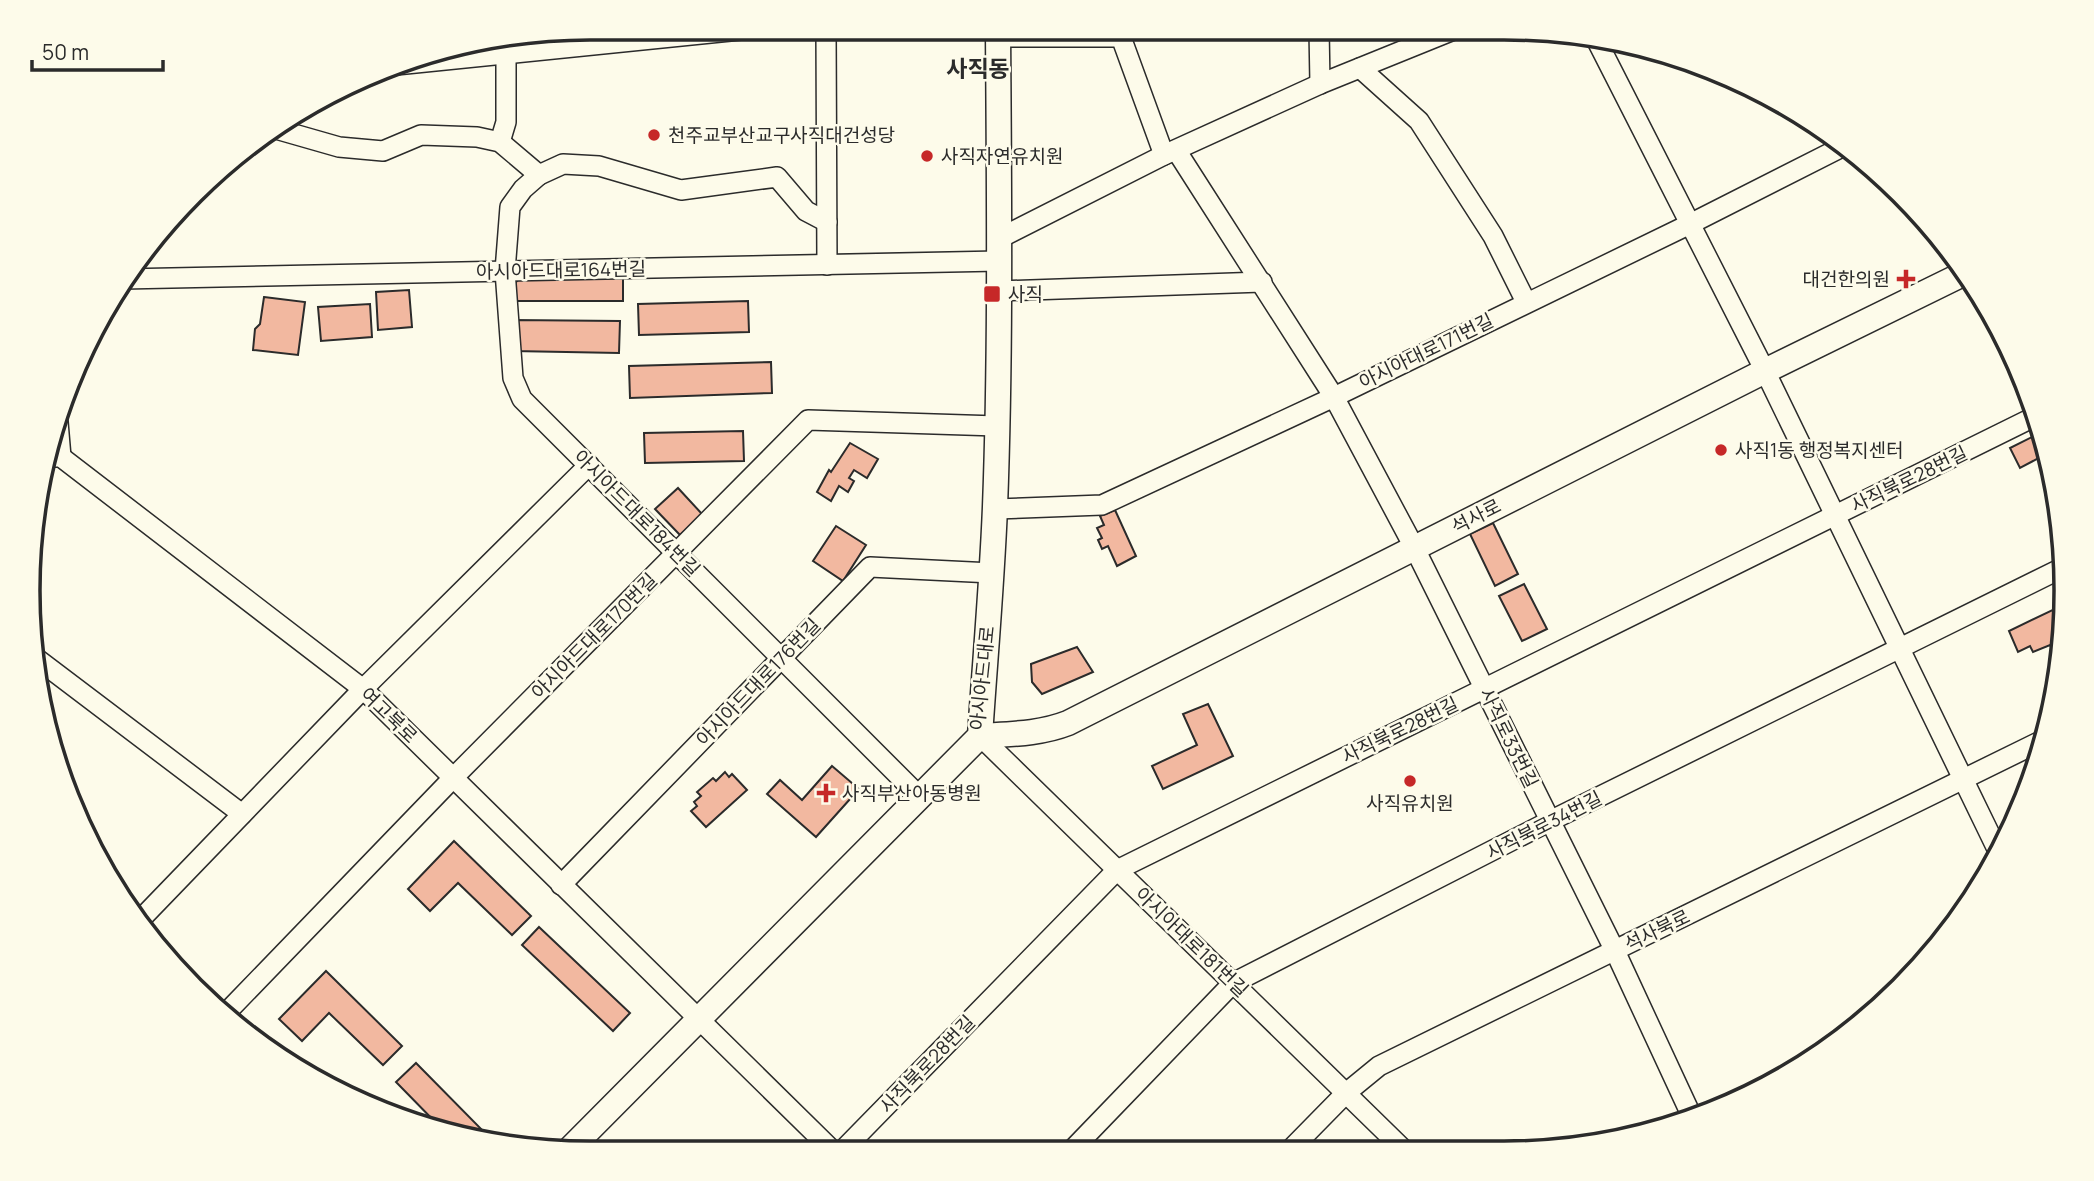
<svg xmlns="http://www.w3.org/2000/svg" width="2094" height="1181" font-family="Manrope,'Noto Sans KR',sans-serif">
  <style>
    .building { fill: #f2b8a0; stroke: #2b2b2b; stroke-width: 2 }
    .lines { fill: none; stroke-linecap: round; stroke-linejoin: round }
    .minor-casing { stroke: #2b2b2b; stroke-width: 22 }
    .major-casing { stroke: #2b2b2b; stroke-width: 27 }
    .minor { stroke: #fdfbea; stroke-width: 19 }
    .major { stroke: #fdfbea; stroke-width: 24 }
    .poi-dot { fill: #c62828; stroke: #fdfbea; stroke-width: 2.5 }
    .labels { text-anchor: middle; stroke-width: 5; stroke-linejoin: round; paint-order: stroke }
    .poi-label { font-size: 19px; fill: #2b2b2b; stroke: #fdfbea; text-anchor: start }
    .street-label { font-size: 19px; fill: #2b2b2b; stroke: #fdfbea }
    .quarter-label { font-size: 23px; font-weight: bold; fill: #2b2b2b; stroke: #fdfbea }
    .rim { fill: none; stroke: #2b2b2b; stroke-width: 3.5 }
  </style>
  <rect width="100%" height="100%" fill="#fdfbea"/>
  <g class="building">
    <polygon points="1134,29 1156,29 1157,36 1136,39"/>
    <polygon points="623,271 623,301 515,301 515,283 522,276"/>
    <polygon points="409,290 412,327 378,330 376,292"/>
    <polygon points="264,297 305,302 298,355 253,350 255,329 260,324"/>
    <polygon points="748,301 749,332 639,335 638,304"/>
    <polygon points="370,304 372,337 321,341 318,307"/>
    <polygon points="513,320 620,321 619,353 513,351"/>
    <polygon points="771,362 772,393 630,398 629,366"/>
    <polygon points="743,431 744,461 645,463 644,433"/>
    <polygon points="2042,432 2048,453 2020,468 2010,448"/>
    <polygon points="850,443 878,459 867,478 854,470 849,478 854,481 848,492 839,486 831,501 817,492 829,470 831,472"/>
    <polygon points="678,488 702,514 680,535 655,509"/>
    <polygon points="1115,510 1136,556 1117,566 1108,546 1102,549 1098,540 1102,538 1097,528 1104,525 1100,516"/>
    <polygon points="1493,523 1518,574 1495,586 1470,534"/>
    <polygon points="836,526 866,545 843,581 813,561"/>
    <polygon points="1524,584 1547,629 1522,641 1499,596"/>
    <polygon points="2063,605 2061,660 2058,661 2050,645 2033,652 2030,646 2018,652 2009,631"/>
    <polygon points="1077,647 1093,672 1042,694 1032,682 1031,664"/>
    <polygon points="1208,704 1233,756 1163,789 1152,766 1197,745 1183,714"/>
    <polygon points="832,766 859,789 816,837 767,794 780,780 802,800"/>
    <polygon points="725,772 729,777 732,774 747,790 706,827 691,811 697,806 694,802 701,796 697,792 713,778 716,781"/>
    <polygon points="454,841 531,916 512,935 458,883 430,911 408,889"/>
    <polygon points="539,927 630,1013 613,1031 522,945"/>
    <polygon points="326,971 402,1046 383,1065 329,1013 302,1041 279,1019"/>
    <polygon points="416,1063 492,1140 443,1130 396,1082"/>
  </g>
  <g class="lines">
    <g class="minor-casing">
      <g id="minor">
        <polyline points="826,28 827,265"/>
        <polyline points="1319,29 1320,84"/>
        <polyline points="998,37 1121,37 1164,155"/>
        <polyline points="1597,41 1765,371 1999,853"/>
        <polyline points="396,65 760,28"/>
        <polyline points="1360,68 1419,121 1493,236 1526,302"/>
        <polyline points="276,129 339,147 383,151 421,135 477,137 500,142 539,175 563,164 599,166 681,190 777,177 806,211 827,222"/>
        <polyline points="500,142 506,122 506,55"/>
        <polyline points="1176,150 1334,397 1414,547 1615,951 1693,1119"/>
        <polyline points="539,175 523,189 510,207 505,271 513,378 522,399 919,796"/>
        <polyline points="1000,238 1164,155 1320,84 1456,29"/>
        <polyline points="123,279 999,261"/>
        <polyline points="999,291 1262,282"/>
        <polyline points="58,422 61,457"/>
        <polyline points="46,457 61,457 363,689 833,1151"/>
        <polyline points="995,509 1102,505 1334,397 1690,224 1844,146"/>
        <polyline points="36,658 242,814"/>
        <polyline points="980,736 1403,1149"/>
        <polyline points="561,885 870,567 992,573"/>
        <polyline points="141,919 363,689 589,465"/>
        <polyline points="228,1011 453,778 808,420 997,426"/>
        <polyline points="1291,1149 1346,1093 1379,1066 2043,740"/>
        <polyline points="1072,1150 1233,983 1550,821 2064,567"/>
        <polyline points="842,1151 1117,870 2036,416"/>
      </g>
    </g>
    <g class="major-casing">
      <g id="major">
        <path d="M980,736C1010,734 1040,734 1068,723L1765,371L1965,273"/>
        <path d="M567,1152L980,736C985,660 992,583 995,507C1001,348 999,188 998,29"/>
      </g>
    </g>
    <use href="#minor" class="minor"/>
    <use href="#major" class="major"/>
  </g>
  <g class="poi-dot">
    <circle cx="654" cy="135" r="7"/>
    <circle cx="927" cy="156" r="7"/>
    <path d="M1902.5 268.5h7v7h7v7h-7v7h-7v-7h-7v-7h7z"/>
    <rect x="983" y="285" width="18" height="18" rx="3.5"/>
    <circle cx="1721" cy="450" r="7"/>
    <circle cx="1410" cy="781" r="7"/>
    <path d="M822.5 782.5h7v7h7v7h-7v7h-7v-7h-7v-7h7z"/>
  </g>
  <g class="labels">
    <g class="poi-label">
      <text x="668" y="142">천주교부산교구사직대건성당</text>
      <text x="941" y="163">사직자연유치원</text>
      <text x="1890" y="286" text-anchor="end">대건한의원</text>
      <text x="1008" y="301">사직</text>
      <text x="1735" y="457">사직1동 행정복지센터</text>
      <text x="842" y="800">사직부산아동병원</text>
      <text x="1410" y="810" text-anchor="middle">사직유치원</text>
    </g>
    <g class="street-label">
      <text transform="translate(561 270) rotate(-1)" y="7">아시아드대로164번길</text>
      <text transform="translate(1426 351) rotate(-26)" y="7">아시아대로171번길</text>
      <text transform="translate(1909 479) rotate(-26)" y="7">사직북로28번길</text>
      <text transform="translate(637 513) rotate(45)" y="7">아시아드대로184번길</text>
      <text transform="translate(1476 516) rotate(-27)" y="7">석사로</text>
      <text transform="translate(594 636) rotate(-45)" y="7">아시아드대로170번길</text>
      <text transform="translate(982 678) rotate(-84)" y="7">아시아드대로</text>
      <text transform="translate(758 682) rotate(-46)" y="7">아시아드대로176번길</text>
      <text transform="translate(389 715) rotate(44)" y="7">여고북로</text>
      <text transform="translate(1400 730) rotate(-26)" y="7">사직북로28번길</text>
      <text transform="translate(1509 738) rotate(64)" y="7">사직로33번길</text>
      <text transform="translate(1544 825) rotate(-27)" y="7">사직북로34번길</text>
      <text transform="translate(1657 930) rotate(-26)" y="7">석사북로</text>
      <text transform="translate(1192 942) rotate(44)" y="7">아시아대로181번길</text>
      <text transform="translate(927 1064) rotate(-46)" y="7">사직북로28번길</text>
    </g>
    <g class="quarter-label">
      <text x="978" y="77">사직동</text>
    </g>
  </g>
  <path d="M0 0H2094V1181H0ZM590 40H1504A550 550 0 0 1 2054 590V591A550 550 0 0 1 1504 1141H590A550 550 0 0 1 40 591V590A550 550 0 0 1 590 40Z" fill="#fdfbea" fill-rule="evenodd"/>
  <path class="rim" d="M590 40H1504A550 550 0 0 1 2054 590V591A550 550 0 0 1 1504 1141H590A550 550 0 0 1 40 591V590A550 550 0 0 1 590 40Z"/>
  <path d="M32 60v10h131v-10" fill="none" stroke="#2b2b2b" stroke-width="3.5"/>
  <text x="42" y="60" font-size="21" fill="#2b2b2b" stroke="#fdfbea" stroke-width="5" paint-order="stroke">50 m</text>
</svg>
